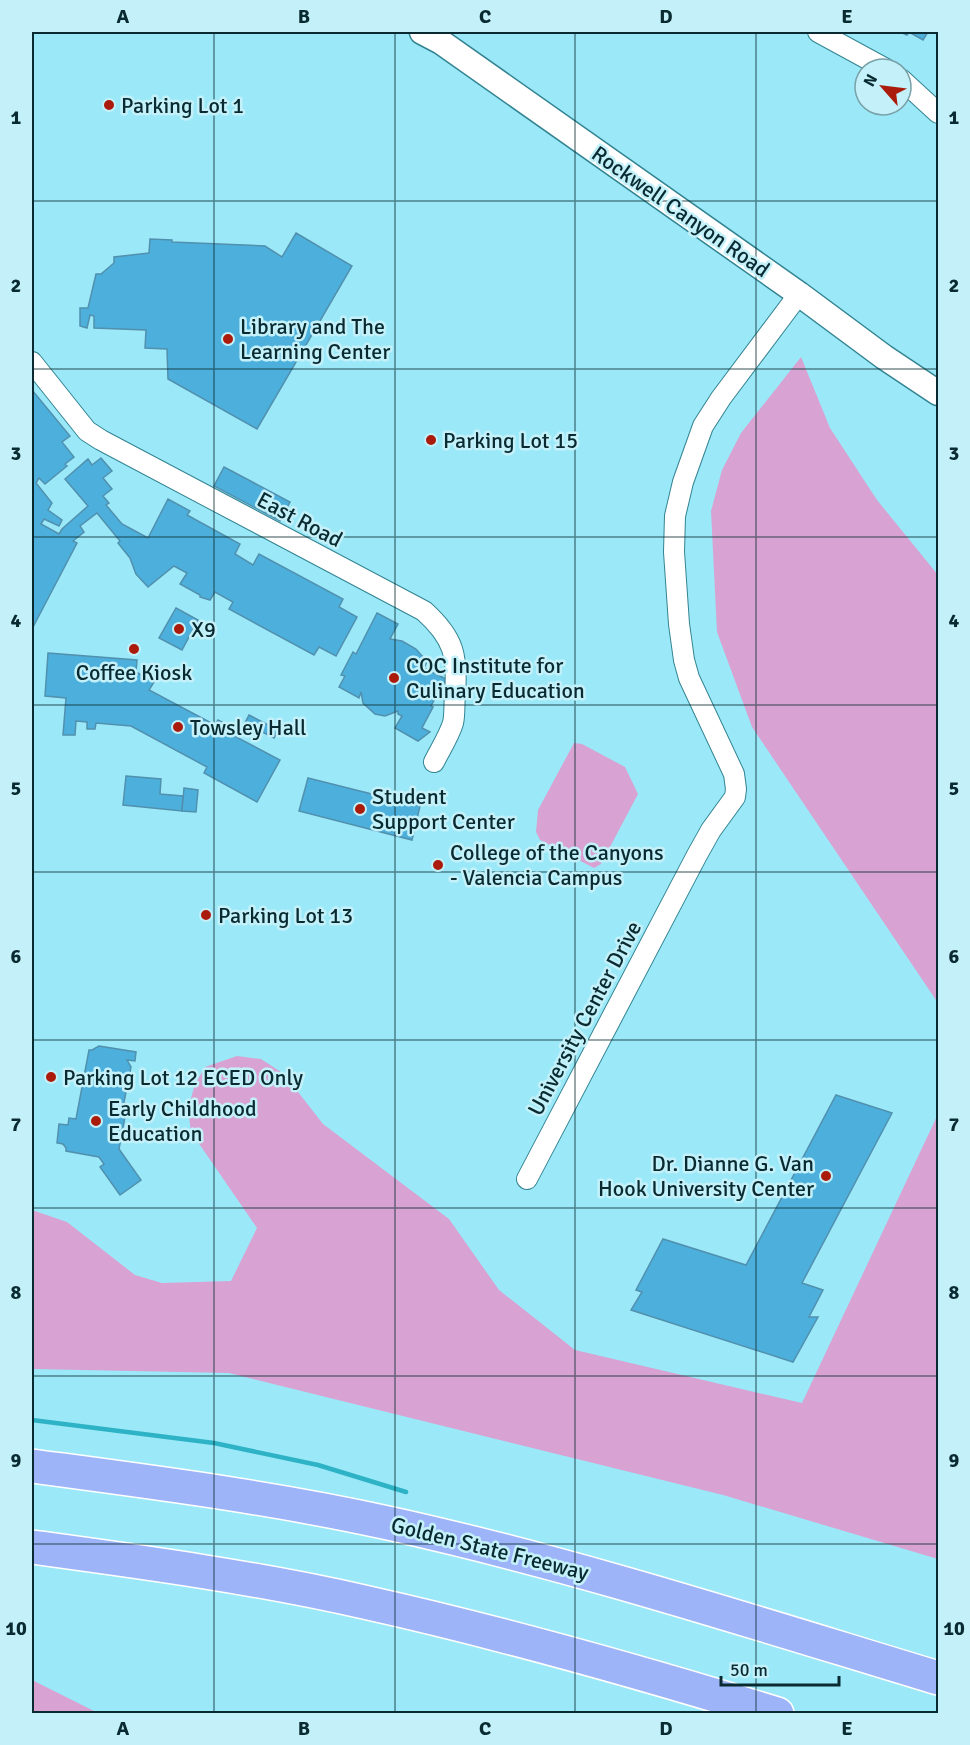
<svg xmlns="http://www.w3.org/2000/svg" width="970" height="1745" font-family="Signika,sans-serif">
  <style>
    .green { fill: #d8a2d2 }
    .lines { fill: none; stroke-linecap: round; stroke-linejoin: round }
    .stream { stroke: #2eb2c6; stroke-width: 4.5 }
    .building { fill: #4db0dc; stroke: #5190ae; stroke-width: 1.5 }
    .minor-casing { stroke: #338391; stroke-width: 22 }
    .tertiary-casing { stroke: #338391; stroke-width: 27 }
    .motorway-casing { stroke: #fff; stroke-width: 36 }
    .minor { stroke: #fff; stroke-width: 20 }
    .tertiary { stroke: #fff; stroke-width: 24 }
    .motorway { stroke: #9eb4f9; stroke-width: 33 }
    .grid { fill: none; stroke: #082a30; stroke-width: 1.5; stroke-opacity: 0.55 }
    .poi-dot { fill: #ab1b0c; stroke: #c4f1f9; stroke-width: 2 }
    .labels { text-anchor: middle; stroke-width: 5; stroke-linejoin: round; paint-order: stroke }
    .poi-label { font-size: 22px; fill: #082a30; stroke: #c4f1f9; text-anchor: start }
    .street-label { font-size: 22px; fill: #082a30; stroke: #c4f1f9 }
    .neatline { fill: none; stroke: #082a30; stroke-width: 2 }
    .grid-label { font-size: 20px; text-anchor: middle; font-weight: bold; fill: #082a30 }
  </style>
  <rect width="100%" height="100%" fill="#9be9f8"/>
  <g class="green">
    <polygon points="801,357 830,428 877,500 938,575 938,1003 752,727 717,632 711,511 722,470 741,433"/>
    <polygon points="574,743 582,744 625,767 638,794 601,864 594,868 540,840 536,832 538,810"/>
    <polygon points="237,1056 261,1059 284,1074 323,1124 449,1219 499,1290 575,1350 802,1403 938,1114 938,1559 723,1495 229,1373 32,1369 32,1210 67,1222 135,1275 162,1283 231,1281 257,1228 191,1132 188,1109 195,1084 205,1067"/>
    <polygon points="32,1680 98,1713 32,1713"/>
  </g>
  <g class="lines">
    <polyline class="stream" points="32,1420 214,1443 318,1465 406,1492"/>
  </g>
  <g class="building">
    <polygon points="900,32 928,32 923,40 909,32 907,35"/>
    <polygon points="296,233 352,266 257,429 168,379 167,349 145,348 146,330 94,328 94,316 90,315 87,328 80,326 80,308 88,308 96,274 101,274 114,263 114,257 149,253 150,239 172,240 172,242 265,246 282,257"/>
    <polygon points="32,390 70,436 62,442 74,457 65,464 67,466 45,484 39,478 36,483 52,503 48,510 62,520 59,526 44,519 41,524 59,534 62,529 88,506 65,479 88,459 92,465 101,458 112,471 103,478 112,489 103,496 109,503 106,505 122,524 148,538 168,499 190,511 187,515 240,544 235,554 253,565 259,554 343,599 339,607 357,617 336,656 319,647 314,655 229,609 233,602 215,592 210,600 200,597 200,595 180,584 187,573 174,566 148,587 136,574 130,558 118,543 120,541 97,513 80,526 84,532 73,541 77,543 32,629"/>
    <polygon points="224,467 290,502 280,521 214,486"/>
    <polygon points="176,608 198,620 182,650 159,638"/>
    <polygon points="377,613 398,624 390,639 402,641 416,649 422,656 428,659 424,668 446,679 431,706 433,707 422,728 430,732 418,741 395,728 402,716 398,714 398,711 385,716 375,714 363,703 361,692 359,698 339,687 345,676 341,675 353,652 356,654"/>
    <polygon points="48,653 137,660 136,672 154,682 149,690 215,725 218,720 224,723 221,729 280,760 257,802 204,773 207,767 131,726 96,723 95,729 87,729 87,722 76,721 75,735 63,735 66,698 45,696"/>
    <polygon points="249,715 278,730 274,738 245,723"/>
    <polygon points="126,776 161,779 160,794 183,796 182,811 123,805"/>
    <polygon points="308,778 420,806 412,840 299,811"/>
    <polygon points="184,788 198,790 196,812 182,811"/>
    <polygon points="99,1046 136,1052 135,1061 127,1060 131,1067 124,1102 127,1106 119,1149 141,1180 120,1195 100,1167 104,1164 99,1157 66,1151 66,1148 63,1144 57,1143 59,1124 68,1125 69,1118 76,1119 89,1050 92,1050"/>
    <polygon points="836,1095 892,1113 802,1283 823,1290 809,1317 818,1317 793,1362 631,1310 642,1292 636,1290 663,1239 746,1265"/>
  </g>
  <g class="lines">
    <g class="minor-casing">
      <g id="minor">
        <polyline points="818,32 886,69"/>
        <polyline points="901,79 938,113"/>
        <path d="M32,362L87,431L101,440L424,611C454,638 458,656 455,695C454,704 455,715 453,723C449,736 440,750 434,762"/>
        <polyline points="527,1179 697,855 711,830 735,797 736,789 734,774 689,678 684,660 679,624 674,552 675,516 683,482 703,426 721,398 799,294"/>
      </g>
    </g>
    <g class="tertiary-casing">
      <polyline id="tertiary" points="422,32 441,42 799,294 884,357 938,393"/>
    </g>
    <g class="motorway-casing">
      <g id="motorway">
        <path d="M32,1466C151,1482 270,1497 388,1523C574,1564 756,1623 938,1678"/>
        <path d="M32,1547C142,1562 254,1577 364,1602C503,1633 640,1672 777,1714"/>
      </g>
    </g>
    <use href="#minor" class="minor"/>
    <use href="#tertiary" class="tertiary"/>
    <use href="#motorway" class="motorway"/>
  </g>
  <path class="grid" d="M214,32V1714M395,32V1714M575,32V1714M756,32V1714M32,201H938M32,369H938M32,537H938M32,705H938M32,872H938M32,1040H938M32,1208H938M32,1376H938M32,1544H938"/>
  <g class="poi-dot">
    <circle cx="109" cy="105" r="6"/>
    <circle cx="228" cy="339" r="6"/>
    <circle cx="431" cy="440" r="6"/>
    <circle cx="179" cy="629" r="6"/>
    <circle cx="134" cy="649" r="6"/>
    <circle cx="394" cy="678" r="6"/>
    <circle cx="178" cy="727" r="6"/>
    <circle cx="360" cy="809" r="6"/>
    <circle cx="438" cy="865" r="6"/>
    <circle cx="206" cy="915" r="6"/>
    <circle cx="51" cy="1077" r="6"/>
    <circle cx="96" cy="1121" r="6"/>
    <circle cx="826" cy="1176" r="6"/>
  </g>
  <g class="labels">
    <g class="poi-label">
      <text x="121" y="113">Parking Lot 1</text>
      <text x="240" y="334">Library and The<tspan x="240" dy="25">Learning Center</tspan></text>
      <text x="443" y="448">Parking Lot 15</text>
      <text x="191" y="637">X9</text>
      <text x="406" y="673">COC Institute for<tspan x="406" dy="25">Culinary Education</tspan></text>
      <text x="134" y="680" text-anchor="middle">Coffee Kiosk</text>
      <text x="190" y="735">Towsley Hall</text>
      <text x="372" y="804">Student<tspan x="372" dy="25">Support Center</tspan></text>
      <text x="450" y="860">College of the Canyons<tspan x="450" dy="25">- Valencia Campus</tspan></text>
      <text x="218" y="923">Parking Lot 13</text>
      <text x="63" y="1085">Parking Lot 12 ECED Only</text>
      <text x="108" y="1116">Early Childhood<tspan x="108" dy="25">Education</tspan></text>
      <text x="814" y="1171" text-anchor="end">Dr. Dianne G. Van<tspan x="814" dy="25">Hook University Center</tspan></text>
    </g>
    <g class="street-label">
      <text transform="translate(681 211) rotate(35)" y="8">Rockwell Canyon Road</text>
      <text transform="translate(300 519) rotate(28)" y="8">East Road</text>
      <text transform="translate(584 1018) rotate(-62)" y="8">University Center Drive</text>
      <text transform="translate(490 1548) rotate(14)" y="8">Golden State Freeway</text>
    </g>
  </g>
  <rect width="970" height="1745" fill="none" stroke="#c4f1f9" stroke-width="66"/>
  <g transform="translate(883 87) rotate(298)"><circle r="28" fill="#c4f1f9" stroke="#79a1a9" stroke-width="1.5"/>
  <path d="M0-4.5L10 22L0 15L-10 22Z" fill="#ab1b0c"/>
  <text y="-9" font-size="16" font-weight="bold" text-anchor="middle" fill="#082a30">N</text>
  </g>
  <path d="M721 1676v9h118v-9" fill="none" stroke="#082a30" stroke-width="3"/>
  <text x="730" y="1676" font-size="18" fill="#082a30" stroke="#c4f1f9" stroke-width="4.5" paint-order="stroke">50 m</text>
  <rect x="33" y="33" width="904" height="1679" class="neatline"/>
  <g class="grid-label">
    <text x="123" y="23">A</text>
    <text x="304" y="23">B</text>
    <text x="485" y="23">C</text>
    <text x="666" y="23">D</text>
    <text x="847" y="23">E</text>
    <text x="16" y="124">1</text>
    <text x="954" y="124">1</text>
    <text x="16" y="292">2</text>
    <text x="954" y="292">2</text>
    <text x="16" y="460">3</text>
    <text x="954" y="460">3</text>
    <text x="16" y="627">4</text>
    <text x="954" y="627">4</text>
    <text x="16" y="795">5</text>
    <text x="954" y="795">5</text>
    <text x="16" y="963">6</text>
    <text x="954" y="963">6</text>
    <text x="16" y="1131">7</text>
    <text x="954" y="1131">7</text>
    <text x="16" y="1299">8</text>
    <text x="954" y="1299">8</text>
    <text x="16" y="1467">9</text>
    <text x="954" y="1467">9</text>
    <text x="16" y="1635">10</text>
    <text x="954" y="1635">10</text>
    <text x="123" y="1735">A</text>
    <text x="304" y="1735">B</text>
    <text x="485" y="1735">C</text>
    <text x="666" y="1735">D</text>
    <text x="847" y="1735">E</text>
  </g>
</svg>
